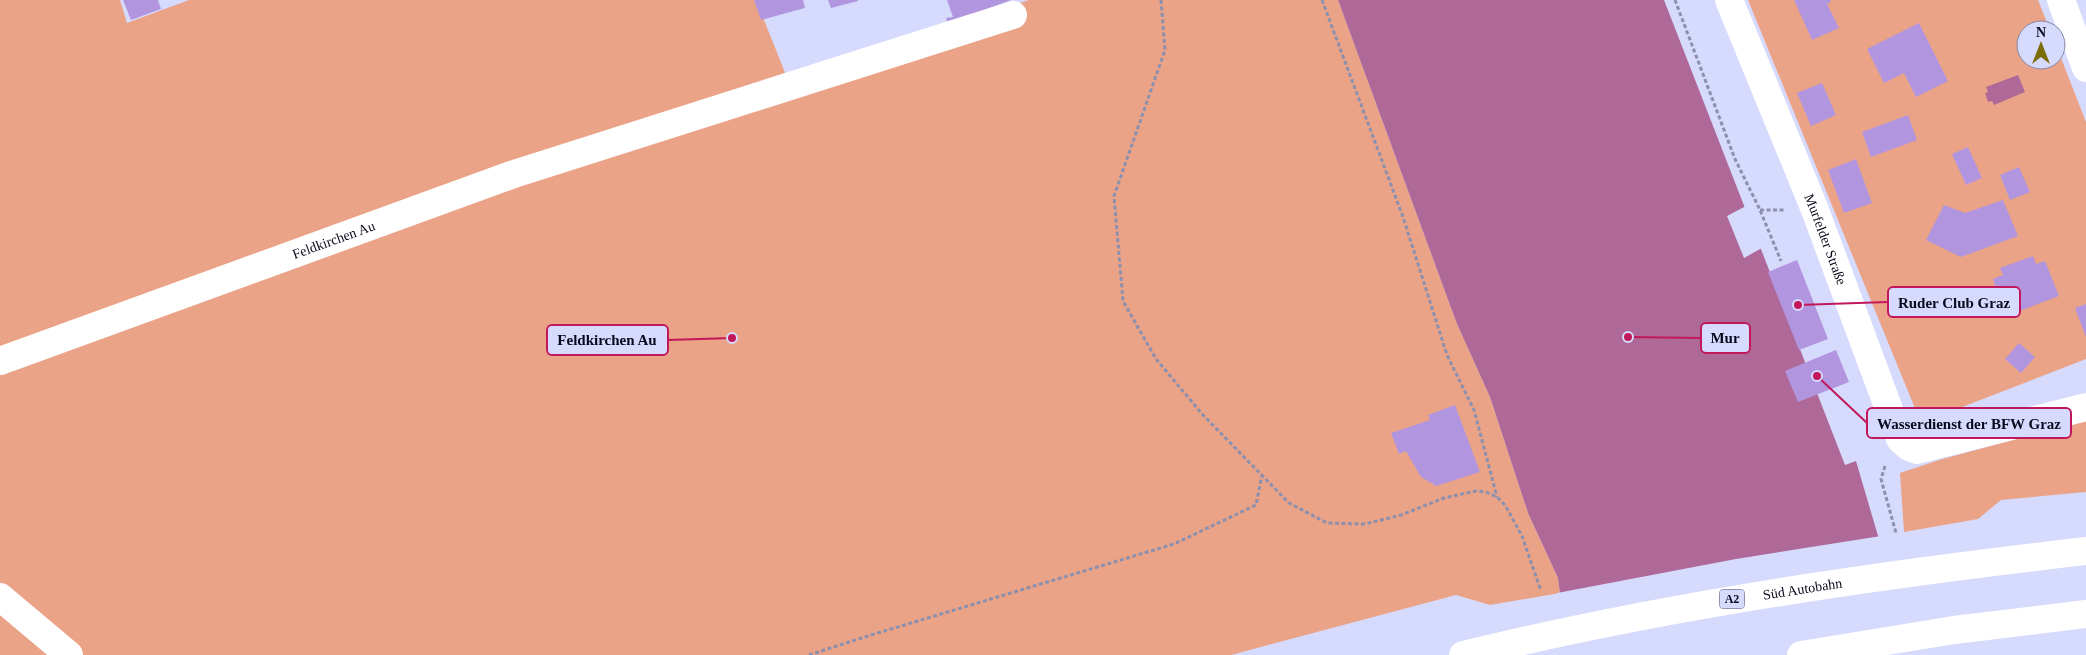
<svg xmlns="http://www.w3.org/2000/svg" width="2086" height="655" font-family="'Times New Roman',serif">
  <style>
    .green { fill: #eba388 }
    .water { fill: #af6998 }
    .pier { fill: #d6dafd }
    .building { fill: #b196df }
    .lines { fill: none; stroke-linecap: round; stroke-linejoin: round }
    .path { stroke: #8d90ad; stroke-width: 3; stroke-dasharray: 4 2.5; stroke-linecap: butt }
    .minor { stroke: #fff; stroke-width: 28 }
    .highway { stroke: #fff; stroke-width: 28 }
    .labels { text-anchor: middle; stroke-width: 4.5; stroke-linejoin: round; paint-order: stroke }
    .shield { fill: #d6dafd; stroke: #464860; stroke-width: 1 }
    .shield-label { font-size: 12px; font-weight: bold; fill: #09091d }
    .street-label { font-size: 14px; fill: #09091d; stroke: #d6dafd }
    .leader { fill: none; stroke: #c2185b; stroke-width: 2 }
    .callout-dot { fill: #c2185b; stroke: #d6dafd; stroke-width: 2 }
    .callout { fill: #d6dafd; stroke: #c2185b; stroke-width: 2 }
    .callout-label { font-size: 15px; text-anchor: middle; font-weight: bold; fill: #09091d }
  </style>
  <rect width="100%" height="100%" fill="#d6dafd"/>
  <g class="green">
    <polygon points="0,0 120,0 127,23 189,0 756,0 788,80 1029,0 1338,0 1457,324 1490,397 1528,513 1558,578 1560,593 1490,605 1456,595 1231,655 0,655"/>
    <polygon points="1748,0 2038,0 2050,30 2026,30 2026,60 2056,60 2056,45 2086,122 2086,359 1921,423"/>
    <polygon points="2086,420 2086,492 2001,500 1978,519 1904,532 1900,473 1939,460"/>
  </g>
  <g class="water">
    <polygon points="1338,0 1664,0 1845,465 1856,461 1913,655 1560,593 1558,578 1528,513 1490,397 1457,324"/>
    <polygon points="2018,75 2025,92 1994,105 1992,101 1988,102 1985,93 1988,92 1986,87"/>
  </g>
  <g class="pier">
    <polygon points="1746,206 1762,248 1744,258 1727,216"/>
    <polygon points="1881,536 1915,655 1574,655 1557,593 1736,559"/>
  </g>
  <g class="building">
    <polygon points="123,0 158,0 161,9 131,20"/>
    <polygon points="754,0 803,0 805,8 761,20"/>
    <polygon points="828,0 858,0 858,1 831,8"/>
    <polygon points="947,0 1011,0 948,24 946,18 953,17"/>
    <polygon points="1794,0 1830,0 1831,2 1827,4 1839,28 1812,40"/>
    <polygon points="1919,23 1948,81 1916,97 1904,73 1884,83 1867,49"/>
    <polygon points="1822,83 1836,115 1811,126 1797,93"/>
    <polygon points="1908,115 1917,140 1871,157 1862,132"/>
    <polygon points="1968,147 1982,178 1966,185 1952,154"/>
    <polygon points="1856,159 1872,203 1844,213 1828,170"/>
    <polygon points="2019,167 2030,192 2010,200 2000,175"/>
    <polygon points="2003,200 2018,236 1961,257 1926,240 1944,205 1965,213"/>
    <polygon points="2033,256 2036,264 2045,261 2059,296 2006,316 2004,312 1992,317 1983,294 1996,289 1993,279 2003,275 2000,268"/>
    <polygon points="1797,260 1828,339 1799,350 1768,272"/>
    <polygon points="2086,304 2086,337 2075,308"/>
    <polygon points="2019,343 2035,357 2021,373 2005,359"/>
    <polygon points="1836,350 1849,382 1798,402 1785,371"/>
    <polygon points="1455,405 1480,472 1436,486 1421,477 1406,451 1399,454 1391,433 1430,420 1428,415"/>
  </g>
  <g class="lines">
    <g class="path">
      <polyline points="1161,0 1165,50 1114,196 1123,301 1156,359 1203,415 1289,503 1327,523 1365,524 1401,515 1444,498 1476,491 1486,492 1497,497 1505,505 1522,536 1541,591"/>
      <polyline points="1322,0 1403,217 1447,355 1474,410 1497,497"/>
      <polyline points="1675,0 1735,159 1760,210 1781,261"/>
      <polyline points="1760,210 1784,210"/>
      <polyline points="1885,466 1881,479 1896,533"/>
      <polyline points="809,655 871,635 1174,544 1256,505 1262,475"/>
    </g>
    <g class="minor">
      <path id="s1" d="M1729,0L1815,210L1900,439L1909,447L1917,450L2086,407"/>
      <polyline points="2061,0 2086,68"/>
      <path id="s2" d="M0,361L514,174L1013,15"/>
      <polyline points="0,597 69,655"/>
    </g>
    <g class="highway">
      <path id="s3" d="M1463,655C1668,605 1877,575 2086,551"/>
      <polyline points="1801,655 1954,630 2086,614"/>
    </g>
  </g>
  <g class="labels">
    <rect class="shield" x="1719.5" y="589.5" width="25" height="19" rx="4"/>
    <g class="shield-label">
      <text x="1732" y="603">A2</text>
    </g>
    <g class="street-label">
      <text dy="5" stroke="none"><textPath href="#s2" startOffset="355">Feldkirchen Au</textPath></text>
      <text dy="5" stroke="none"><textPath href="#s1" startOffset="258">Murfelder Straße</textPath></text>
      <text dy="5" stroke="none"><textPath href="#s3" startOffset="346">Süd Autobahn</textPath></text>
    </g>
  </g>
  <path class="leader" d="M1798 305L1888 302M1628 337L1701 338M732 338L668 340M1817 376L1867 423"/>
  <g class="callout-dot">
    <circle cx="1798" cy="305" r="5"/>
    <circle cx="1628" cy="337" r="5"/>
    <circle cx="732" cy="338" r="5"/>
    <circle cx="1817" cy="376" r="5"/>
  </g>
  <g class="callout">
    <rect x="1888" y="287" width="132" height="30" rx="5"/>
    <rect x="1701" y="323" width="49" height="30" rx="5"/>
    <rect x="547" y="325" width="121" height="30" rx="5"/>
    <rect x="1867" y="408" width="204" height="30" rx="5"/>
  </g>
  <g class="callout-label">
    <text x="1954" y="308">Ruder Club Graz</text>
    <text x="1725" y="343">Mur</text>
    <text x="607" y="345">Feldkirchen Au</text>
    <text x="1969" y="429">Wasserdienst der BFW Graz</text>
  </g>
  <g transform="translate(2041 45)"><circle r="24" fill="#d6dafd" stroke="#8486a3"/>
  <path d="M0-4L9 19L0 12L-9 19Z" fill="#7a6c07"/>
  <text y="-8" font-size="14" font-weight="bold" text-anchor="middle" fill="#09091d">N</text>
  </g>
</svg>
